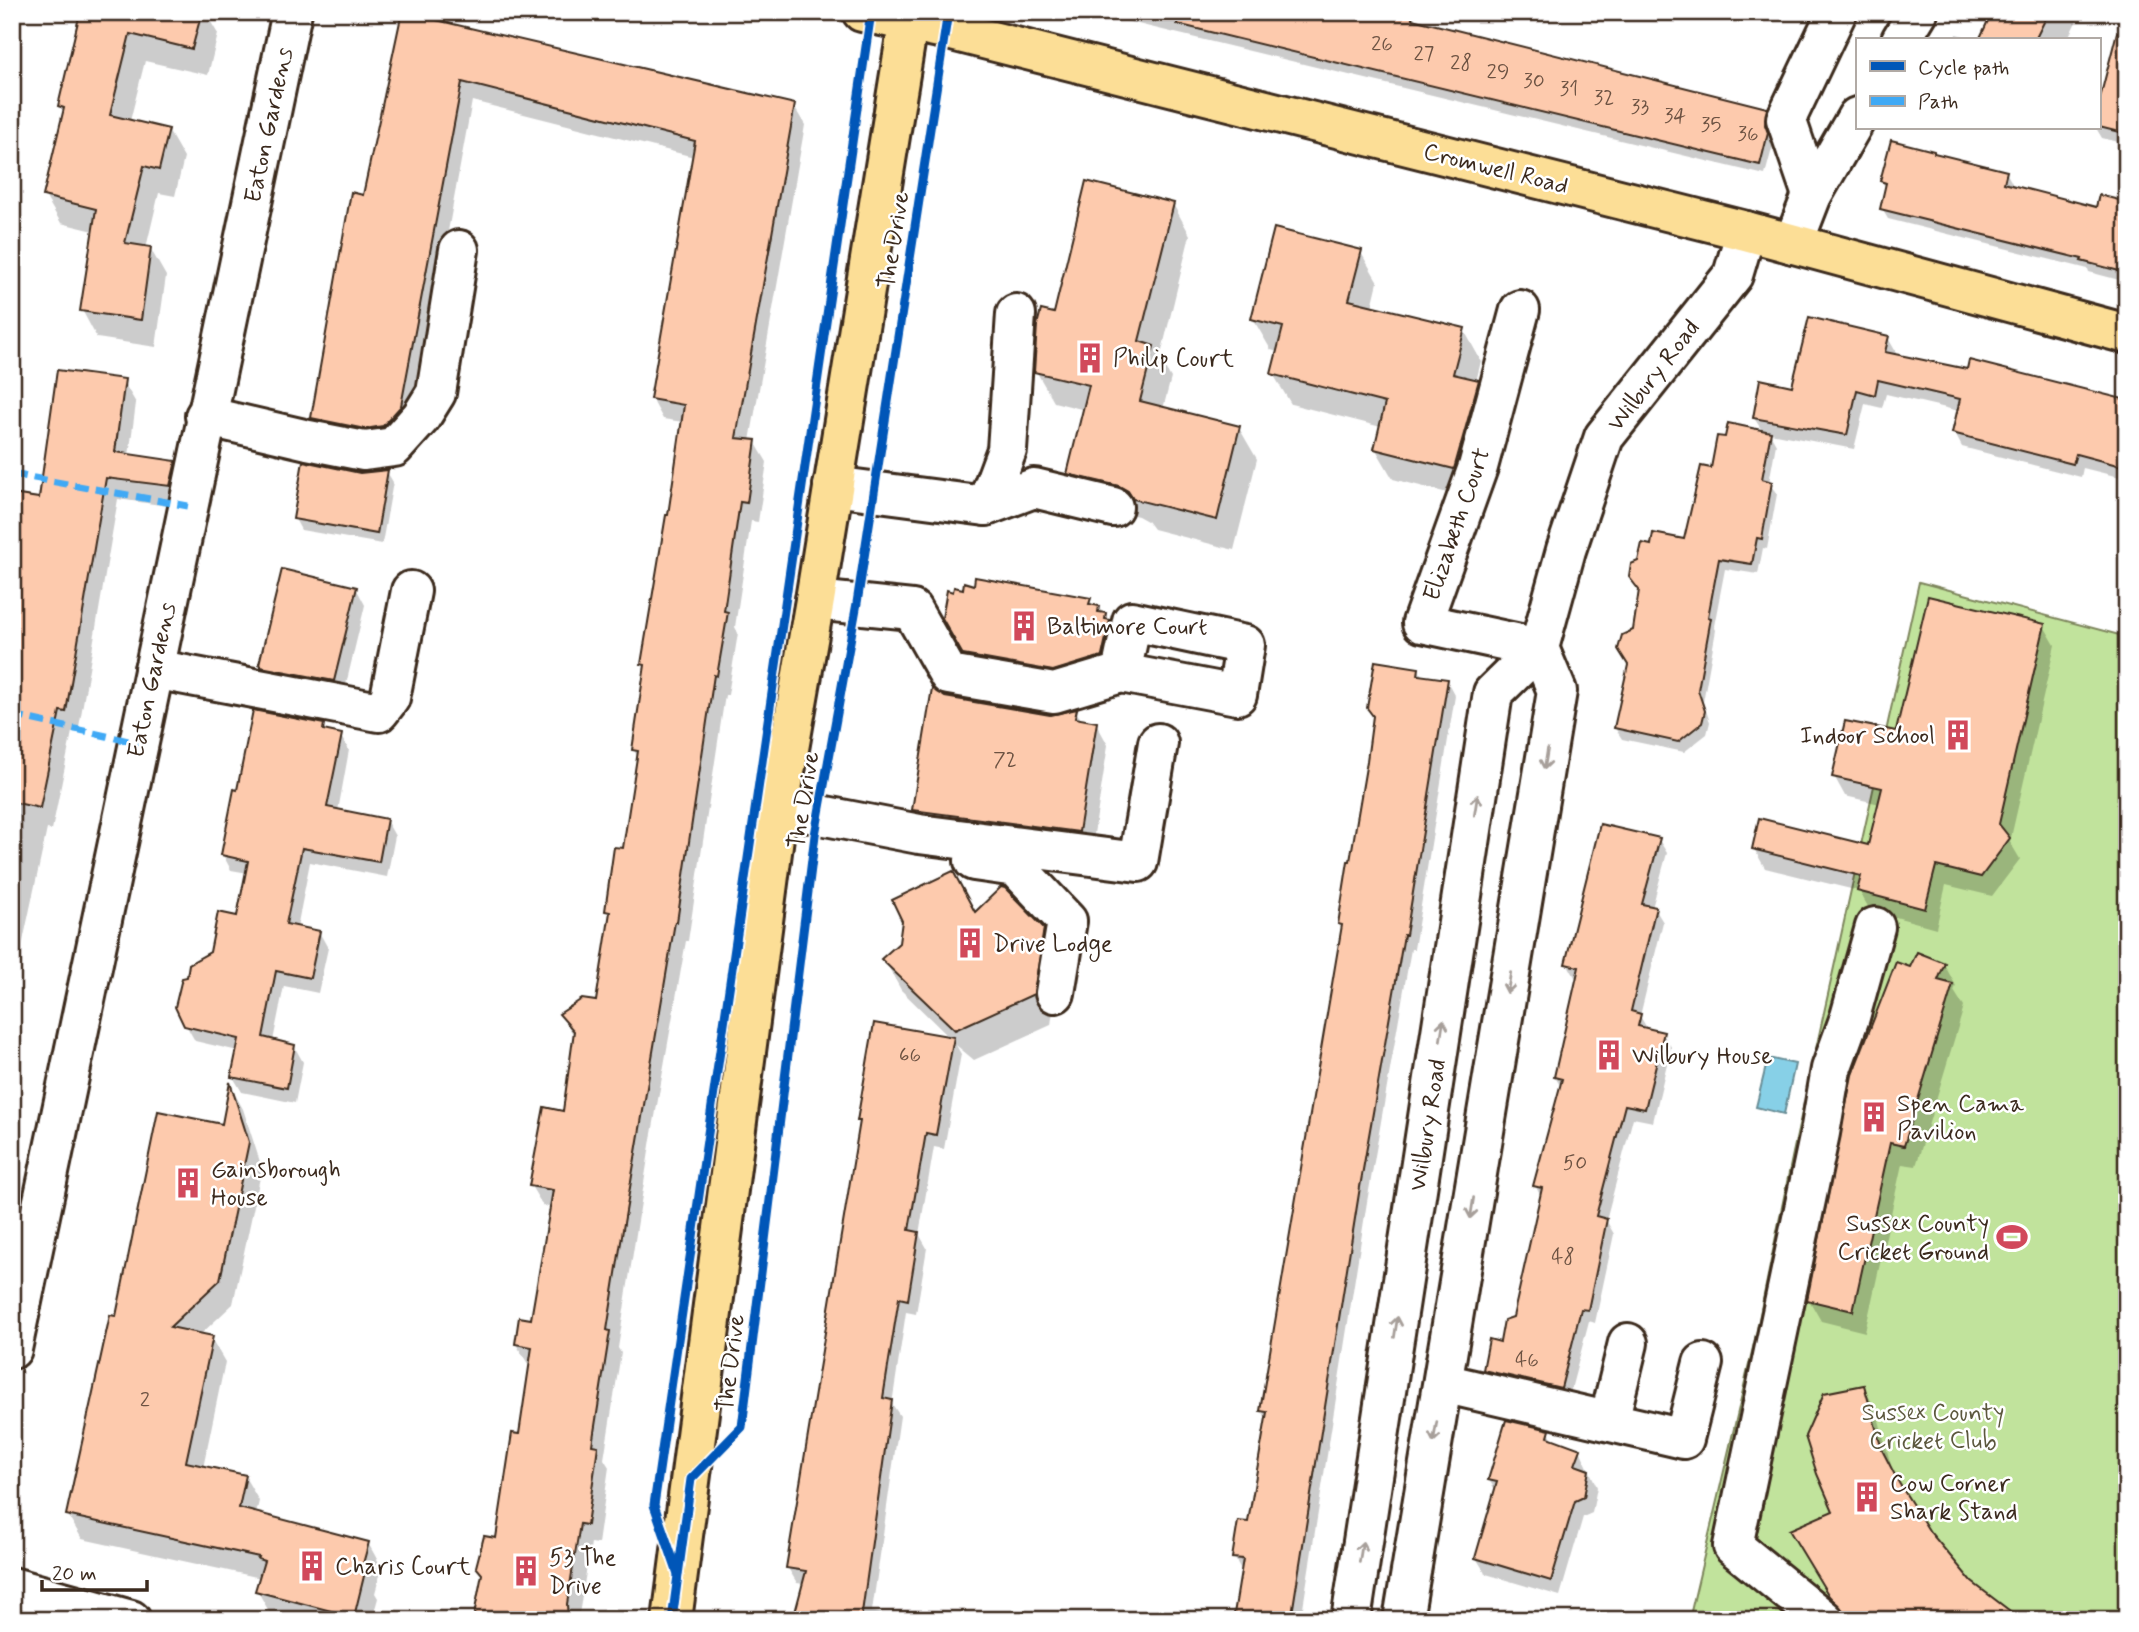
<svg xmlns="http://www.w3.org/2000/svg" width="2139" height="1632" font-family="Mynerve,sans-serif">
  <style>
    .green { fill: #c1e39c; stroke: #7e865d; stroke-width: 2 }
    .water { fill: #87d0e7; stroke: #698e97; stroke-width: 2 }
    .shadow { fill: #0003 }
    .building { fill: #fdcaad; stroke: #3b2a1e; stroke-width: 2 }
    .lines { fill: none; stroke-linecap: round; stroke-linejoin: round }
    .minor-casing { stroke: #3b2a1e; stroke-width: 44 }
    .major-casing { stroke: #3b2a1e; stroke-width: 44 }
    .minor { stroke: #fff; stroke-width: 38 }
    .major { stroke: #fcde96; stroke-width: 38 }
    .quiet { stroke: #3fa9f5; stroke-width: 7; stroke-dasharray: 14 7; stroke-linecap: butt }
    .cycleway-casing { stroke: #fff; stroke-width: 13 }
    .cycleway { stroke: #0057b8; stroke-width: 9 }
    .oneway { stroke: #a79f9a }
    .labels { text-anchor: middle; stroke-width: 5; stroke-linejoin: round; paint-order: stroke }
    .number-label { font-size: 21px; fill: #6c5242 }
    .street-label { font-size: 24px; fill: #3b2a1e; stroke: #fff }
    .poi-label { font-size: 24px; fill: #3b2a1e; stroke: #fff; text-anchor: start }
    .park-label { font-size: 24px; fill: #5c583e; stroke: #fff }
  </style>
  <rect width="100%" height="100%" fill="#fff"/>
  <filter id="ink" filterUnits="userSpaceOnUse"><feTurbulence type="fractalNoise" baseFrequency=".0143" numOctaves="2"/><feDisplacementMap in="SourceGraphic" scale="14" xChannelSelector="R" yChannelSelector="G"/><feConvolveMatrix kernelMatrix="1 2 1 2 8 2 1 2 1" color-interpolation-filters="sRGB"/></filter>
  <g filter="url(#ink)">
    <polygon class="green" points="1919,582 2127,637 2127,1620 1689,1620 1755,1339 1793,1153"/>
    <polygon class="water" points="1768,1058 1795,1064 1784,1114 1756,1107"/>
    <g class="shadow">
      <polygon points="90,12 205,12 218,34 208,75 145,61 130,121 168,130 184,158 175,196 159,193 146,248 150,248 166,276 156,347 97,338 82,310 94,231 61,223 45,196 65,114 60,106"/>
      <polygon points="1088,12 1408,12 1412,13 1417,22 1766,109 1772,120 1770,137 1773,145 1765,175"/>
      <polygon points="1994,12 2081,12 2067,40 1998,40 1988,24"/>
      <polygon points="404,13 793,105 805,125 750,441 755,442 767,462 758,522 751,521 735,627 738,633 728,695 725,695 688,941 686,941 650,1145 618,1348 621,1353 604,1459 609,1467 598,1544 591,1543 578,1620 475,1620 498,1540 520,1436 532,1364 528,1364 516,1344 533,1321 552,1207 543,1206 531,1186 564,1113 575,1037 561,1015 598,1003 611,918 607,910 625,850 638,758 634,750 646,669 643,664 669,517 683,422 663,419 652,399 694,157 472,101 412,427 324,438 313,418"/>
      <polygon points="1956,34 1981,40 1955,40"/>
      <polygon points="2127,50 2127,144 2102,138 2096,128 2099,128 2099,109 2108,72"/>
      <polygon points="1935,155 2006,172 2012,183 2011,187 2097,209 2127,204 2127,282 2089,272 2088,269 1888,219 1882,209 1886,189 1882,181"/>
      <polygon points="1173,204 1190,235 1160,359 1171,378 1163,409 1239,428 1257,459 1234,550 1153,529 1147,521 1138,516 1087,504 1069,473 1085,410 1054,402 1036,371 1055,315"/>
      <polygon points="1360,251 1378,282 1372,307 1464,330 1481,361 1476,382 1495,413 1471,499 1393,479 1375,448 1381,427 1291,404 1273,374 1278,352 1271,350 1253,319"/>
      <polygon points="1888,338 1896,352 1895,356 2127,402 2127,479 2083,468 2081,477 1962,447 1954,432 1959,411 1886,394 1882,408 1865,404 1854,449 1770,433 1776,444 1769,483 1777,494 1767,549 1763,548 1758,574 1725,569 1714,626 1716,630 1703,702 1710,722 1707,734 1684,752 1622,739 1615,728 1629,665 1641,592 1631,577 1639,562 1652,546 1686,541 1712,470 1763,432 1754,418 1793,388"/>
      <polygon points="123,381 136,403 129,456 175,463 187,485 182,508 118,499 78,733 72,732 52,830 47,829 12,993 12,495 41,500"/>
      <polygon points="387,472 393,482 382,544 301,530 295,519 360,474"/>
      <polygon points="356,588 365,605 343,697 272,683 261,664"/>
      <polygon points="1089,599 1094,607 1098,607 1105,615 1123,646 1119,686 982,686 944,618"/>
      <polygon points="2044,626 2055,645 2010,842 2020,859 1992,896 1946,885 1936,928 1870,910 1859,891 1765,868 1754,849 1869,847 1880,804 1845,796 1834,776 1897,733"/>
      <polygon points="1418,669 1423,677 1447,681 1455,696 1414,949 1411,949 1367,1202 1301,1620 1235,1620 1243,1573 1234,1557 1249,1524 1268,1421 1262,1411 1343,930 1340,924"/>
      <polygon points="945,698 1050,716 1076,711 1082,721 1096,723 1108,745 1091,853 926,831 914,810"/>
      <polygon points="323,725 327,733 340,735 349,750 338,811 386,820 395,836 387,877 310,862 297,928 319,932 328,948 318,993 284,986 273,1041 294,1046 303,1062 295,1103 242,1092 233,1077 238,1051 195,1041 186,1025 212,953 239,918 248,873 231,870 223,855 239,792"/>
      <polygon points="1659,840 1667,853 1652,908 1655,909 1663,922 1640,1016 1648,1030 1663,1034 1671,1047 1653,1122 1633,1118 1606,1220 1614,1234 1595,1323 1589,1321 1568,1401 1493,1383 1485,1370 1515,1318 1541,1197 1535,1185 1561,1087 1555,1077 1578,978 1575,977 1567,963"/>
      <polygon points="976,914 1042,929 1060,961 1051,1025 974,1060 956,1045 961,1054 944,1149 934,1147 919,1234 927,1248 916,1314 906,1312 892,1404 900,1416 872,1611 904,1620 795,1620 804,1584 797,1583 788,1568 862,1125 859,1121 951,1039 901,990 884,959"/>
      <polygon points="1944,964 1956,986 1954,991 1964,1007 1916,1166 1902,1164 1865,1332 1821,1321 1809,1300 1911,969"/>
      <polygon points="231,1087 243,1109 262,1168 233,1304 200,1335 211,1338 225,1362 203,1468 245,1477 259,1501 256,1514 368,1543 382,1568 375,1593 378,1598 372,1620 291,1620 271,1615 257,1590 261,1578 82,1539 68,1515 117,1318 223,1126"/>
      <polygon points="1863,1387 1876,1409 1893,1473 1929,1533 1971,1584 2010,1620 1846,1620 1844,1618 1804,1552 1836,1511"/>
      <polygon points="1549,1432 1554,1441 1580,1450 1597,1487 1592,1513 1583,1517 1560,1596 1486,1574 1476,1558 1496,1491 1489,1480"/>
      <polygon points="1571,1614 1592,1620 1570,1620"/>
    </g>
    <g class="building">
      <polygon points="86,12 202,12 192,49 130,34 110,115 169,129 159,170 144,166 125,243 151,247 141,320 80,311 96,209 43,196 64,108 58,106 79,17 85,18"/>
      <polygon points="402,12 795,104 736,438 756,440 747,503 740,502 724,611 728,612 717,676 714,675 677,922 675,922 624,1223 607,1330 610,1331 592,1445 598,1446 587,1525 580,1524 567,1604 568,1620 473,1620 482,1574 476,1567 484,1536 496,1538 512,1433 519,1434 532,1347 515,1344 519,1317 531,1319 553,1190 529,1186 544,1107 563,1111 574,1031 559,1014 582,999 596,1001 610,912 605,911 614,847 623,848 638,751 632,750 645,665 641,664 666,515 668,515 684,405 650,399 695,141 462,82 401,406 383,426 365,429 311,418 351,192 363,195"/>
      <polygon points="1179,12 1413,12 1412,19 1767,108 1765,125 1768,133 1760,165 1177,24"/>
      <polygon points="1992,12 2049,12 2035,40 1979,40"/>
      <polygon points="2117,32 2127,33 2127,134 2099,127 2099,102"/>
      <polygon points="1891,140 1934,151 1934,153 2007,171 2004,183 2096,207 2099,195 2127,202 2127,273 2081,261 2082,259 1880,209 1886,183 1880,181"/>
      <polygon points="1086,181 1174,203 1139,341 1154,346 1140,401 1240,426 1217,520 1133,499 1128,491 1119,486 1067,474 1089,385 1034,372 1037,325 1041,310 1054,313"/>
      <polygon points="1274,228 1362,250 1349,300 1465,328 1453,374 1479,380 1454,469 1374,449 1385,403 1271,374 1283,327 1251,319"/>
      <polygon points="1809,317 1889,336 1885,352 1967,369 1969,360 2127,400 2127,442 2121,466 2076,454 2073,464 1952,433 1960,399 1878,380 1875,395 1857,390 1847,435 1753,418 1760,379 1792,386"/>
      <polygon points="57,370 125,379 115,452 176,461 170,486 106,478 66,712 60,711 40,808 12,802 12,494 39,498"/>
      <polygon points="1728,423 1771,432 1762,479 1772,482 1762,539 1757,538 1752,564 1719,559 1708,617 1711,618 1698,690 1705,711 1702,723 1678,742 1614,728 1628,665 1618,649 1622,635 1633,630 1639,590 1629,577 1631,564 1638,561 1642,543 1651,545 1653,533 1684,539 1701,466 1711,468 1717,436 1725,437"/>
      <polygon points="303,461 360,473 388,470 377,534 293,519"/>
      <polygon points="282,569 357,587 334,681 261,667 261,665 259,664"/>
      <polygon points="975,577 1091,598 1089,604 1099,606 1098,612 1106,613 1105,619 1110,620 1102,656 1053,671 963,655 942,618 947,590 953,592 954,587 963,589 964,582 974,585"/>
      <polygon points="1928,596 2045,624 1999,824 2010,838 1981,877 1936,866 1925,909 1857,891 1861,876 1752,849 1759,818 1868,845 1882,788 1832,777 1845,721 1896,731"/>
      <polygon points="1375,661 1419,668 1418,675 1448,679 1406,935 1404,935 1360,1187 1291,1620 1233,1620 1243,1559 1232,1558 1238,1521 1248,1522 1267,1412 1260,1411 1342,925 1338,924 1348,861 1350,861 1367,761 1373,716 1367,708"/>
      <polygon points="932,688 945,697 1050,715 1077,709 1075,718 1097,722 1079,832 912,810"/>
      <polygon points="253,710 324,724 323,730 342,734 327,807 387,819 379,862 302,848 286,924 320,931 310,978 276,971 263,1037 295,1045 287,1088 231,1077 239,1039 184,1026 175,1007 182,978 187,977 189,964 210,952 218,912 237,916 248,861 221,855 234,789 237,790"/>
      <polygon points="1600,824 1660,838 1642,904 1656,907 1631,1011 1641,1014 1638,1026 1664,1032 1645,1109 1625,1105 1596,1216 1607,1219 1588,1310 1581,1309 1561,1388 1483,1370 1489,1339 1500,1342 1504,1320 1513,1317 1542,1188 1533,1186 1562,1079 1554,1077 1579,967 1565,964"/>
      <polygon points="953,871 975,912 1001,887 1005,888 1044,928 1034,994 955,1030 881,959 899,943 902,921 892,900"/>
      <polygon points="1917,952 1945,963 1938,980 1953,984 1904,1146 1890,1143 1853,1311 1807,1300 1852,1075 1896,962 1910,967"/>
      <polygon points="874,1023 954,1037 936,1135 926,1133 909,1230 919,1232 908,1300 899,1298 883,1398 892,1400 861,1620 793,1620 806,1571 786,1568 860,1121 857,1121"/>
      <polygon points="230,1082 249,1142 220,1280 170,1327 213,1336 186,1462 246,1475 239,1508 369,1542 361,1571 365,1572 354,1617 255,1591 264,1561 258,1559 259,1557 66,1515 110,1315 116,1316 158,1111 222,1124"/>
      <polygon points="1864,1385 1882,1450 1899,1483 1930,1532 1972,1582 2022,1620 1846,1620 1844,1612 1829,1596 1789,1530 1833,1511 1817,1474 1805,1436 1824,1393"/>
      <polygon points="1506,1420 1550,1430 1548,1437 1581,1449 1575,1465 1589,1470 1584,1497 1575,1501 1551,1581 1475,1558 1497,1482 1488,1480"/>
    </g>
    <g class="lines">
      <g class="minor-casing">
        <g id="minor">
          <polyline points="1901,40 1918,12"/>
          <polyline points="1812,195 1786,119 1837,12"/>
          <polyline points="1793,244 1812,195 1857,117"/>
          <polyline points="1520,310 1478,467 1422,623 1539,648"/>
          <polyline points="205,416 308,440 364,451 394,447 421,417 436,393 459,250"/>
          <polyline points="833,486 986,506 1007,450 1016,314"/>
          <polyline points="986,506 1034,488 1113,507"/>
          <polyline points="815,600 912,610 949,675 1054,693 1121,673 1237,695 1245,645 1132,621 1121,673"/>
          <polyline points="154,669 379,712 390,698 411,591"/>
          <polyline points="779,807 919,834 1138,862 1158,743"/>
          <polyline points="974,861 1016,867 1067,921 1055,993"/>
          <polyline points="12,1349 292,12"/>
          <polyline points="1443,1383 1684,1439 1703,1363"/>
          <polyline points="1609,1421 1628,1343"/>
          <polyline points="12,1587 131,1620"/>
          <polyline points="1351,1620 1493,693 1539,648 1566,550 1604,437 1733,275 1746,231"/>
          <polyline points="1403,1620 1557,691 1539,648"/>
          <polyline points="1824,1620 1733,1546 1820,1133 1831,1069 1850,1017 1875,927"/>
        </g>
      </g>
      <g class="major-casing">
        <g id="major">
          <polyline points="862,12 944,29 1746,231 2127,334"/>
          <polyline points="672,1620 775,829 815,600 910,12"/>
        </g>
      </g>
      <use href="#minor" class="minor"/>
      <use href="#major" class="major"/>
      <g class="quiet">
        <polyline points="12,19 14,12"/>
        <polyline points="12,474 188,506"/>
        <polyline points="12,715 138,743"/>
      </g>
      <g class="cycleway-casing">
        <g id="cycleway">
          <polyline points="678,1574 654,1505 871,12"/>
          <polyline points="672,1620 691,1479 742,1427 815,835 857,603 948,12"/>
        </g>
      </g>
      <use href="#cycleway" class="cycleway"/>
    </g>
    <defs><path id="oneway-shaft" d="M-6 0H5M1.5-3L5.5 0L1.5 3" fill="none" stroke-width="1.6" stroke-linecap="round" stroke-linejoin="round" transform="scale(1.75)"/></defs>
    <g class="oneway">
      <use href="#oneway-shaft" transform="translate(1546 759) rotate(99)"/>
      <use href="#oneway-shaft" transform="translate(1476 805) rotate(-81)"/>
      <use href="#oneway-shaft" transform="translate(1509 983) rotate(99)"/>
      <use href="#oneway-shaft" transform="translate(1442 1030) rotate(-81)"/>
      <use href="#oneway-shaft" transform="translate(1472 1208) rotate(99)"/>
      <use href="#oneway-shaft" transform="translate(1396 1327) rotate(-81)"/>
      <use href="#oneway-shaft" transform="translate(1435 1432) rotate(100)"/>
      <use href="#oneway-shaft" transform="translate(1361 1552) rotate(-81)"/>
    </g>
  </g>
  <defs>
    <g id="building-bare" transform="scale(2.415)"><path d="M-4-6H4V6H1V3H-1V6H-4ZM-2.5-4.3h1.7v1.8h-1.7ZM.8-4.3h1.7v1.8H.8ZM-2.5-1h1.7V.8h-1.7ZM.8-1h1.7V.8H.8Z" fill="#d1495b" stroke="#fff" stroke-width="2.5" paint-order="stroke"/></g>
    <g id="stadium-bare" transform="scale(2.415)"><path d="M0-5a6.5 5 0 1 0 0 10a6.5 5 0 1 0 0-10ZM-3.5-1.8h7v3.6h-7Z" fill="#d1495b" stroke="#fff" stroke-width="2.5" paint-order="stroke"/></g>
  </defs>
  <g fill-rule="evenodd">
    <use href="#building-bare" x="1090" y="358"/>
    <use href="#building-bare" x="1024" y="626"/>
    <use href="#building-bare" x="1958" y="735"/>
    <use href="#building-bare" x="970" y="943"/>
    <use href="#building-bare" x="1609" y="1055"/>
    <use href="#building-bare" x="1874" y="1117"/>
    <use href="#building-bare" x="188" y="1183"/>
    <use href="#stadium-bare" x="2012" y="1237"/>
    <use href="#building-bare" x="1867" y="1497"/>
    <use href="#building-bare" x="312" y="1566"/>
    <use href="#building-bare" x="526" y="1571"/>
  </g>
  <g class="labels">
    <g class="number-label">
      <text x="1382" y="50">26</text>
      <text x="1424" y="60">27</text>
      <text x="1461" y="69">28</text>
      <text x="1498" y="78">29</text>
      <text x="1534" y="87">30</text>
      <text x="1569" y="95">31</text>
      <text x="1604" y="104">32</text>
      <text x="1640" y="113">33</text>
      <text x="1675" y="122">34</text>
      <text x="1711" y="131">35</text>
      <text x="1748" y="140">36</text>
      <text x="1005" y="766">72</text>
      <text x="910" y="1061">66</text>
      <text x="1575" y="1169">50</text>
      <text x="1563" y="1263">48</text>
      <text x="1527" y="1366">46</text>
      <text x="145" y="1406">2</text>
    </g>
    <g class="street-label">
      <text transform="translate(268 125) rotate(-78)" y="8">Eaton Gardens</text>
      <text transform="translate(1496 168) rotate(14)" y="8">Cromwell Road</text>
      <text transform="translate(893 240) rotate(-81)" y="8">The Drive</text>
      <text transform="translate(1653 375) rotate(-52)" y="8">Wilbury Road</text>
      <text transform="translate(1456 524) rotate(-71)" y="8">Elizabeth Court</text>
      <text transform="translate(151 680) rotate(-78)" y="8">Eaton Gardens</text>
      <text transform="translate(803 800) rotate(-81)" y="8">The Drive</text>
      <text transform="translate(1427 1125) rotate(-81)" y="8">Wilbury Road</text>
      <text transform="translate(730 1363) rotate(-83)" y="8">The Drive</text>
    </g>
    <g class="poi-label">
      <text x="1113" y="366">Philip Court</text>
      <text x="1047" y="634">Baltimore Court</text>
      <text x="1935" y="743" text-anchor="end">Indoor School</text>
      <text x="993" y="951">Drive Lodge</text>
      <text x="1632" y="1063">Wilbury House</text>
      <text x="1897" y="1111">Spen Cama<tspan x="1897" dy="28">Pavilion</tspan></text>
      <text x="211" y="1177">Gainsborough<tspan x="211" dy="28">House</tspan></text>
      <text x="1989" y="1231" text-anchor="end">Sussex County<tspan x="1989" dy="28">Cricket Ground</tspan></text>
      <text x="1890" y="1491">Cow Corner<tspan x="1890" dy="28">Shark Stand</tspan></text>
      <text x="549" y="1565">53 The<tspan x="549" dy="28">Drive</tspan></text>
      <text x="335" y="1574">Charis Court</text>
    </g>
    <g class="park-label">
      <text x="1933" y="1420">Sussex County<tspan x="1933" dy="28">Cricket Club</tspan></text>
    </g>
  </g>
  <rect width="2139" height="1632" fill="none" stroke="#fff" stroke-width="42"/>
  <rect x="21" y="21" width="2097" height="1590" fill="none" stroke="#3b2a1e" stroke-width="2.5" filter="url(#ink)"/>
  <rect x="1856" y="38" width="245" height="91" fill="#ffffff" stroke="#b1aaa5" stroke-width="2"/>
  <rect x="1870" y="61" width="35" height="10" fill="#0057b8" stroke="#b1aaa5" stroke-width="2"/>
  <text x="1918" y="74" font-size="21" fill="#3b2a1e">Cycle path</text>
  <rect x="1870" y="96" width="35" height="10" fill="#3fa9f5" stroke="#b1aaa5" stroke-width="2"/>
  <text x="1918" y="108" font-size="21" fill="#3b2a1e">Path</text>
  <path d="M42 1580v10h105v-10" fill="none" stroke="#3b2a1e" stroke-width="3.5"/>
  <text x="52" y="1580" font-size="21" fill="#3b2a1e" stroke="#ffffff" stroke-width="5" paint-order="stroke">20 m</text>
</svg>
